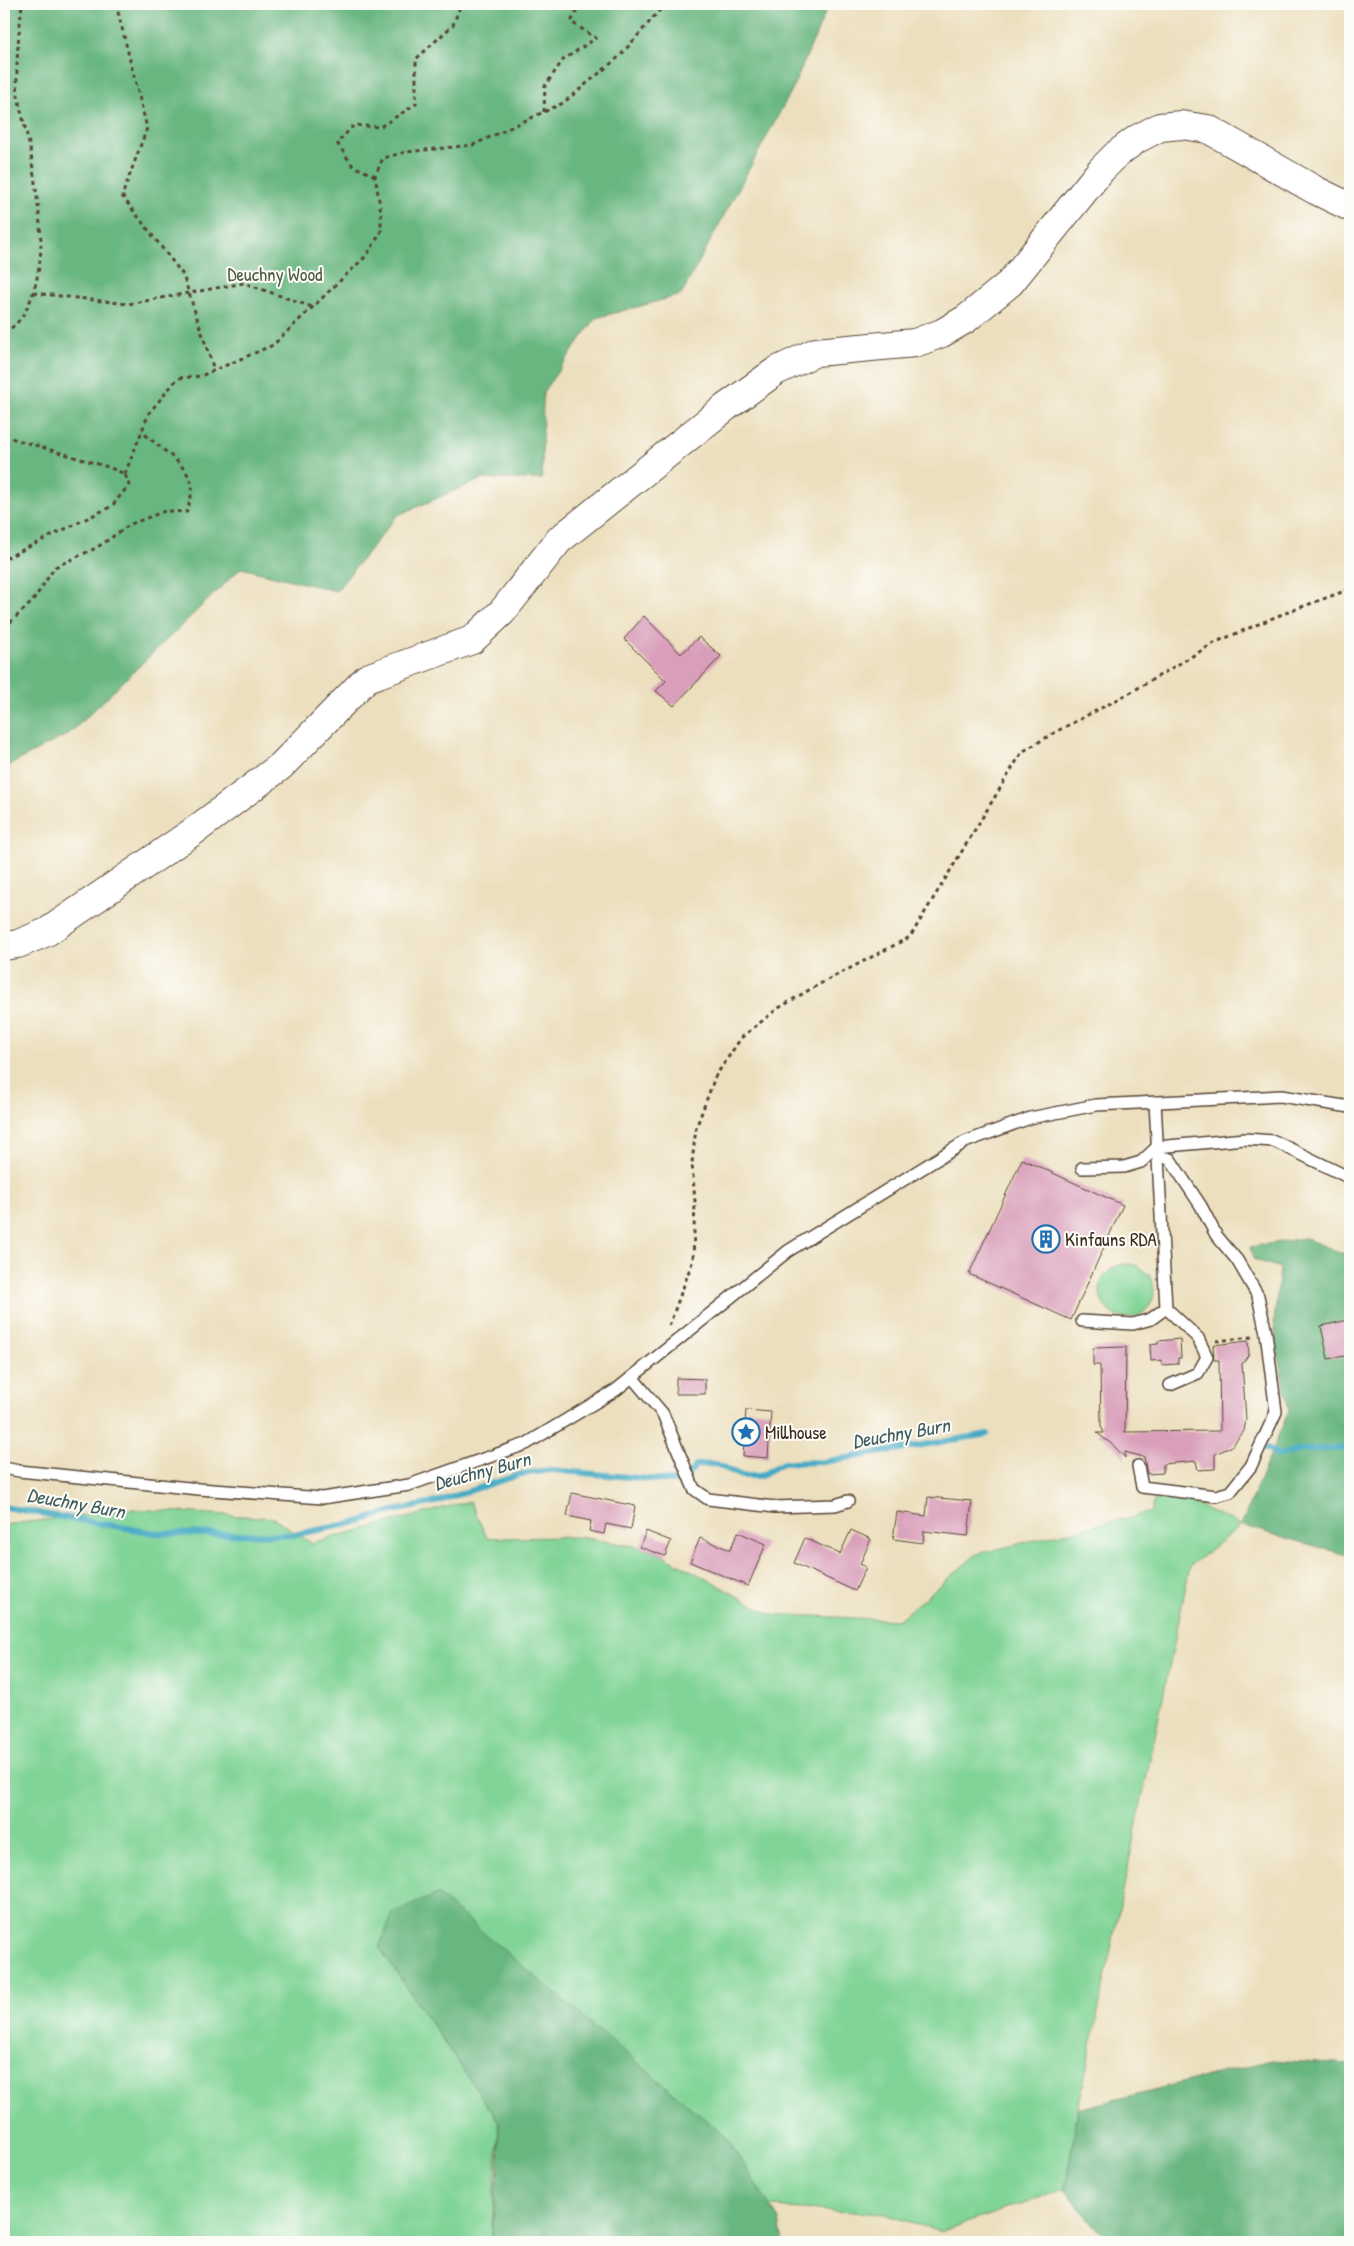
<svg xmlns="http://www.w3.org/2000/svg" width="1354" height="2246" font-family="'Patrick Hand',sans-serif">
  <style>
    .green { fill: #81d497; stroke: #5e7f5a }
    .forest { fill: #68b680; stroke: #52704f }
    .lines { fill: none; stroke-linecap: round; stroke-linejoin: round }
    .stream { stroke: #44aac4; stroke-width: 6 }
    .building { fill: #d99fba }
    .lane-casing { stroke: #564536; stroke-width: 14 }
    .secondary-casing { stroke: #564536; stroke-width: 30 }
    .path { stroke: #564536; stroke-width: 3; stroke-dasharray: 4 4; stroke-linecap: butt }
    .lane { stroke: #fff; stroke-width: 11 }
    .secondary { stroke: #fff; stroke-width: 28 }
    .labels { text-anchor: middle; stroke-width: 4; stroke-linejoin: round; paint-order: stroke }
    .park-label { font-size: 19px; fill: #505d42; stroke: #fdfcf7 }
    .poi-label { font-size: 19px; fill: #3b2a1e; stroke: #fdfcf7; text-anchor: start }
    .water-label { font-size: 20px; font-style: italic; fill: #3f5d60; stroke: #fdfcf7 }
  </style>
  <rect width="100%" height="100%" fill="#fdfcf7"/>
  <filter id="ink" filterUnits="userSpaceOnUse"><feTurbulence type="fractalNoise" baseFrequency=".02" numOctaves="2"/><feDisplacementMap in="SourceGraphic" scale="10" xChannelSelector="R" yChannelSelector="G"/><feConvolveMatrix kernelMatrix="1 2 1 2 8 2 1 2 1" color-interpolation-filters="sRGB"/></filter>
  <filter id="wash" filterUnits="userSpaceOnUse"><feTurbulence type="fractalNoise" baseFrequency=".0096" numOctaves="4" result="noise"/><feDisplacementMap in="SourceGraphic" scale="20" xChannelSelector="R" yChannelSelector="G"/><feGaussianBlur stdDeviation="1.12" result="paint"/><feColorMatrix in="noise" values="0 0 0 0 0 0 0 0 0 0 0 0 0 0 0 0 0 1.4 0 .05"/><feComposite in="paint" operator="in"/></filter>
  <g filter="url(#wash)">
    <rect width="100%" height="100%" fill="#ecdfbe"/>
    <g class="green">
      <circle cx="1127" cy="1291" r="27"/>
      <polygon points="1174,1495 1241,1525 1190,1566 1078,2109 1065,2189 940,2232 885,2214 770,2207 726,2137 379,1947 499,2122 491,2242 4,2242 4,1525 132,1509 274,1518 311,1543 470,1501 487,1538 579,1537 640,1547 665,1556 770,1614 898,1620 977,1554 1151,1512 1154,1501"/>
    </g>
    <g class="forest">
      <polygon points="4,4 829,4 793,88 681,295 596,318 543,392 542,479 482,479 398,515 336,591 241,568 70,733 4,768"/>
      <polygon points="1304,1238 1350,1256 1350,1556 1241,1525 1289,1410 1278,1356 1274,1322 1280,1268 1253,1259 1250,1247"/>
      <polygon points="437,1894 726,2137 779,2220 783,2242 491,2242 498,2168 499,2122 379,1947 393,1913"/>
      <polygon points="1271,2060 1350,2065 1350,2242 1108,2242 1065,2189 1078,2109"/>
    </g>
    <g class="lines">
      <g class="stream">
        <polyline points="1266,1448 1280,1455 1302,1450 1350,1448"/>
        <polyline points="4,1507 155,1533 293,1535 358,1522 385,1513 436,1502 521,1474 551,1470 683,1482 696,1465 716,1464 742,1476 760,1476 783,1463 823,1462 988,1434"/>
      </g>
    </g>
    <g id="blocks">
      <g class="building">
        <polygon points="644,616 681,654 699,637 721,656 674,706 656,691 666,681 624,639"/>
        <polygon points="1022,1159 1123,1205 1071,1320 969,1274"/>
        <polygon points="1348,1320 1350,1333 1350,1355 1328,1359 1321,1326"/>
        <polygon points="1180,1339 1181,1358 1178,1358 1178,1364 1162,1365 1162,1360 1151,1361 1150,1345 1158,1344 1158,1341"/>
        <polygon points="1248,1341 1249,1354 1242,1364 1246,1419 1244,1431 1231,1447 1215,1454 1215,1469 1198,1470 1196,1461 1163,1464 1163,1473 1147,1474 1144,1457 1125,1452 1125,1458 1113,1445 1097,1433 1104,1433 1101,1426 1100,1365 1093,1365 1093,1348 1126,1347 1125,1432 1220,1431 1219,1360 1214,1360 1213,1345"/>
        <polygon points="676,1378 705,1379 705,1394 676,1394"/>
        <polygon points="746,1410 771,1412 768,1458 743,1456"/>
        <polygon points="572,1493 635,1506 631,1529 606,1524 604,1534 589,1531 591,1521 567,1516"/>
        <polygon points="928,1497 972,1501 968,1536 924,1531 923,1543 893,1539 897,1512 926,1516"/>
        <polygon points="851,1530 871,1539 860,1564 866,1567 855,1591 794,1563 805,1538 840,1554"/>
        <polygon points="646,1531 671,1541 665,1556 640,1547"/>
        <polygon points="738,1532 766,1544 748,1586 690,1562 700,1538 730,1550"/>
      </g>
    </g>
  </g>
  <g filter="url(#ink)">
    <use href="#blocks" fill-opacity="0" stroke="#564536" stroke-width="1"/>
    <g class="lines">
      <g class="lane-casing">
        <g id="lane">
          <polyline points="1155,1102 1166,1308 1198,1338 1207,1357 1198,1373 1170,1385"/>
          <polyline points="1082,1168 1124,1167 1141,1162 1157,1147 1245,1139 1274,1141 1350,1178"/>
          <polyline points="1082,1321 1133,1324 1151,1319 1166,1308"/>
          <polyline points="632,1377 663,1414 694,1489 708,1499 775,1507 835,1505 848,1501"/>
          <polyline points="1138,1466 1142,1487 1216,1496 1230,1492 1251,1466 1276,1412 1266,1333 1258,1296 1237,1260 1216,1235 1201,1206 1170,1159 1158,1156"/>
          <polyline points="4,1468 19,1471 199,1489 322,1498 409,1485 526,1444 616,1390 788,1251 965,1142 1030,1118 1096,1105 1281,1096 1350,1107"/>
        </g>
      </g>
      <g class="secondary-casing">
        <polyline id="secondary" points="4,946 18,944 47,932 194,831 281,766 367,678 472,640 502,612 559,540 726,407 776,371 816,352 915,343 942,333 966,319 1010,283 1101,170 1118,153 1137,139 1160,127 1181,125 1208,129 1315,190 1350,207"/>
      </g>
      <g class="path">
        <polyline points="116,4 147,128 122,196 183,275 214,370"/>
        <polyline points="544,112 545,86 563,60 596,38 571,22 580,4"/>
        <polyline points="375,176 353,166 337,143 354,125 380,127 416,104 416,59 453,25 461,4"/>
        <polyline points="34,293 128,304 244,283 312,307"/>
        <path d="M4,332C32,321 41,269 41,242C40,213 35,183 31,155C28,135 21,115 18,95C15,65 19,34 22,4"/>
        <polyline points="4,436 108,467 125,474 129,485 112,506 4,559"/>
        <polyline points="125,474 149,413 178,378 201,376 273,345 367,255 381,232 381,212 375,176 383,158 406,152 473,145 563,103 620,56 665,4"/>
        <path d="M4,628L32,602L55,567L96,548L131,524L165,511L187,512C189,504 193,492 192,485C186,461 157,448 142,431"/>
        <polyline points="669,1326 693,1260 695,1202 692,1163 696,1128 715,1077 741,1038 777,1009 814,987 910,937 1022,752 1059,730 1128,694 1216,642 1280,615 1350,589"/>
        <polyline points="1216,1341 1252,1337"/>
      </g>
      <use href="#lane" class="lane"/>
      <use href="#secondary" class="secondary"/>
    </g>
  </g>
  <defs>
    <g id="building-ring" transform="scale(1.4375)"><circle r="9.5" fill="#fdfcf7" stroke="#1f6fb2" stroke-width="1.5"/><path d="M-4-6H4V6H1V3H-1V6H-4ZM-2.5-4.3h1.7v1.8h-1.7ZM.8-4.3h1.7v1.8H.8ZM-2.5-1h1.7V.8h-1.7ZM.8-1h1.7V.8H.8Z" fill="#1f6fb2"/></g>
    <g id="sight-ring" transform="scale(1.4375)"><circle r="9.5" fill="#fdfcf7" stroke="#1f6fb2" stroke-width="1.5"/><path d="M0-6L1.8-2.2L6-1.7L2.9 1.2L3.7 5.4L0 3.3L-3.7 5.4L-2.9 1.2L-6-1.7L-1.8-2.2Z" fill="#1f6fb2"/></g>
  </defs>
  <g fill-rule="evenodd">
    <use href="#building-ring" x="1046" y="1239"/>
    <use href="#sight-ring" x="746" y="1432"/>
  </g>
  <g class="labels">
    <g class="park-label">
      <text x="275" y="281">Deuchny Wood</text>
    </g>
    <g class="poi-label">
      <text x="1065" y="1246">Kinfauns RDA</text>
      <text x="765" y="1439">Millhouse</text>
    </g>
    <g class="water-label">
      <text transform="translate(901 1433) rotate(-10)" y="7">Deuchny Burn</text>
      <text transform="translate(482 1471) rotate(-15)" y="7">Deuchny Burn</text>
      <text transform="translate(76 1503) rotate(10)" y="7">Deuchny Burn</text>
    </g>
  </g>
  <rect width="1354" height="2246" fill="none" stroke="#fdfcf7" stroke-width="20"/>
</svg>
